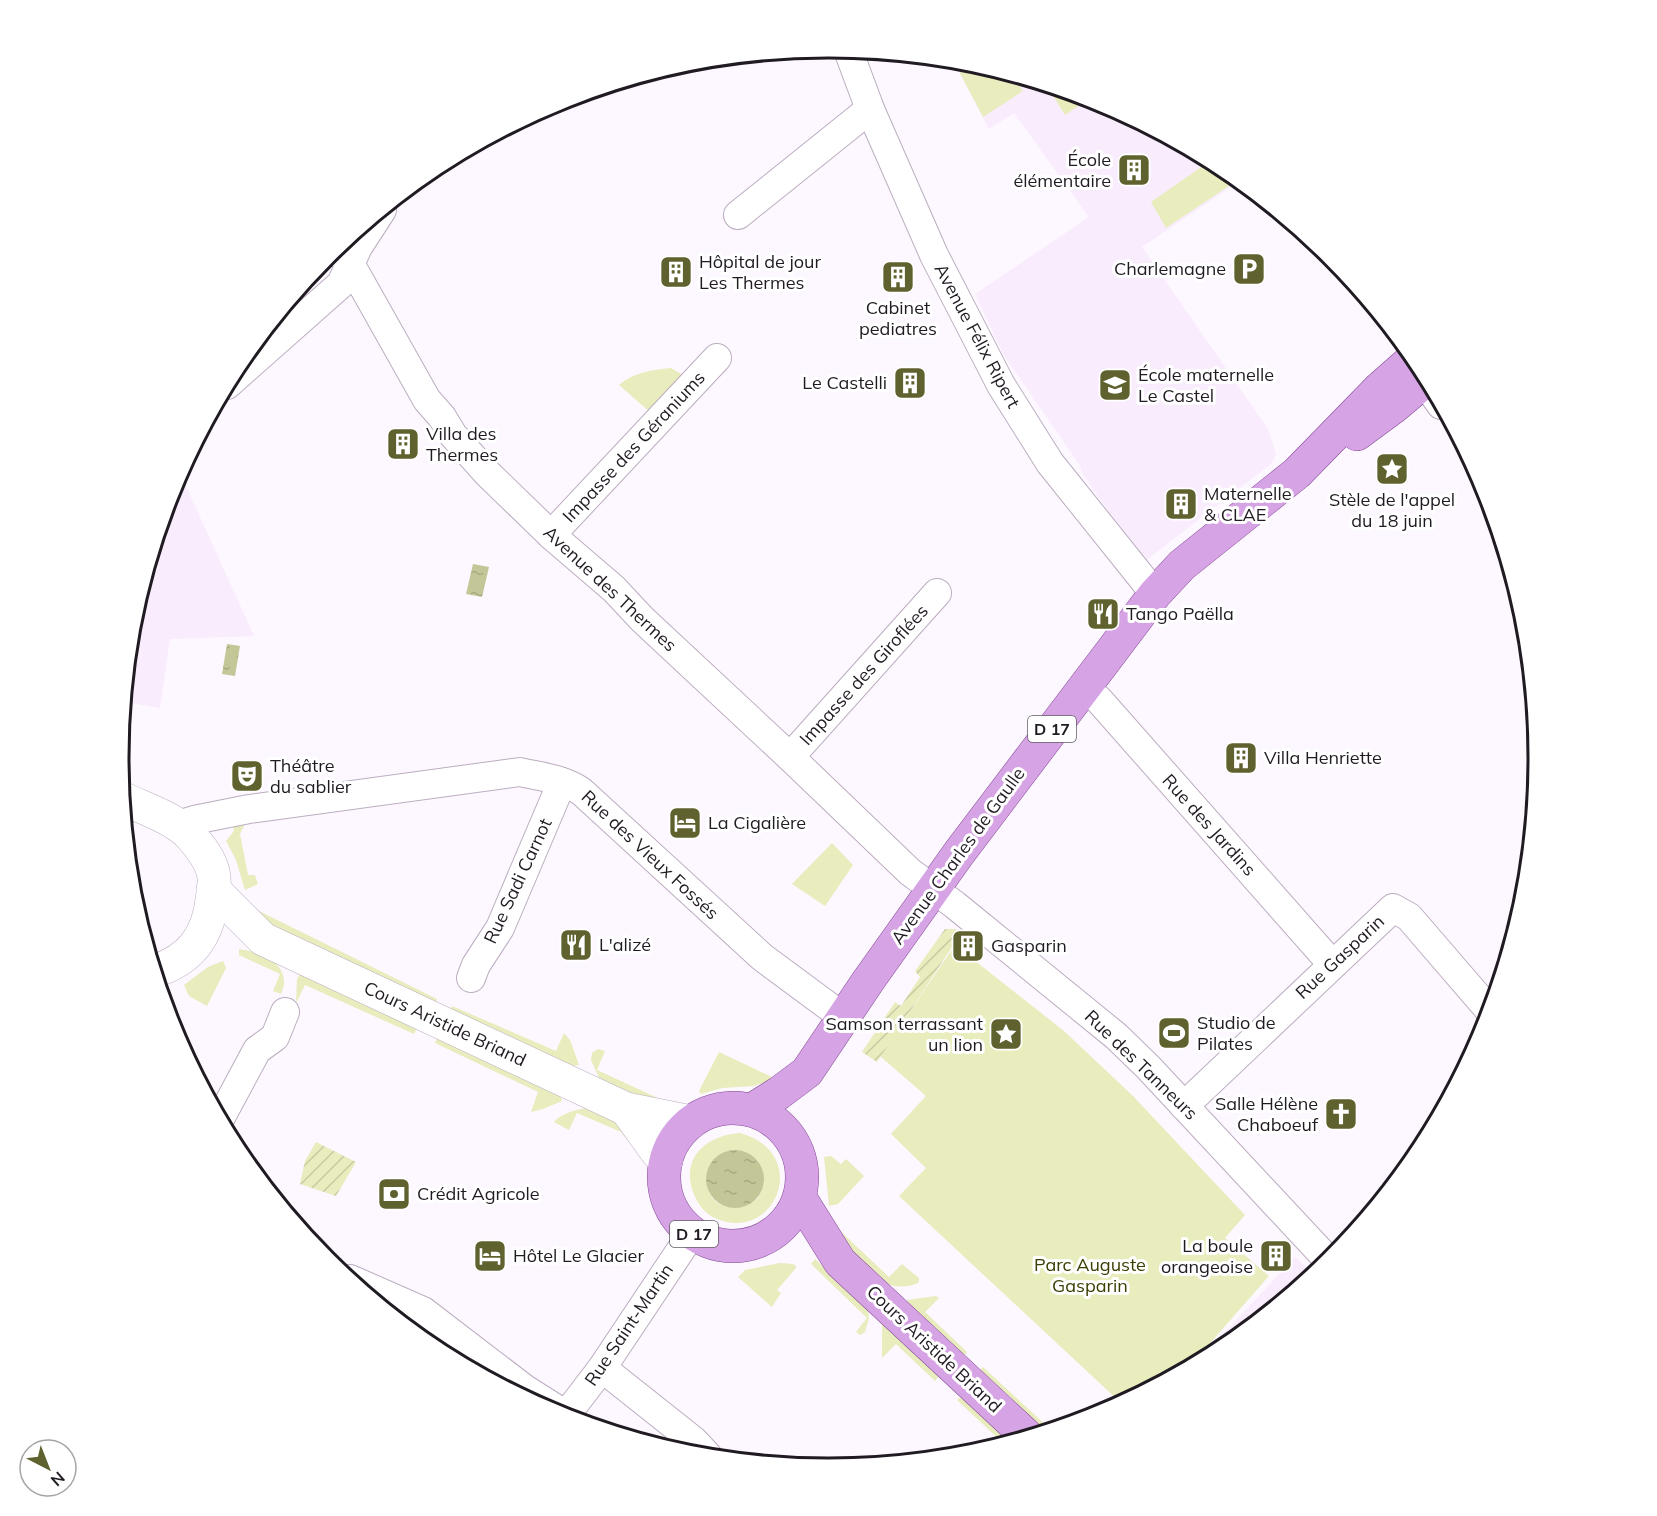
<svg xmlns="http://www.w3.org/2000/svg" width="1657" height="1516" font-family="Mulish,sans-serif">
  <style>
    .built { fill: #f9edfd }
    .green { fill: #e9ecbc; fill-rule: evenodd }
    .garden { fill: url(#garden-furrows) }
    .water { fill: url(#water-ripples) }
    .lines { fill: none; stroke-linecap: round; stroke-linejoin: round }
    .minor-casing { stroke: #bbadc0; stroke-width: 30 }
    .secondary-casing { stroke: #bbadc0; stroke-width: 34 }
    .primary-casing { stroke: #844c96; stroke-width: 34 }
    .minor { stroke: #fff; stroke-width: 28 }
    .secondary { stroke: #fff; stroke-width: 33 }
    .primary { stroke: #d6a4e5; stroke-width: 33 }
    .labels { text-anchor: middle; stroke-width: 6; stroke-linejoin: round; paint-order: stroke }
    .shield { fill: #fff; stroke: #635f64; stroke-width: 1.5 }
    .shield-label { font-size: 16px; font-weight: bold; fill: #201b22 }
    .poi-label { font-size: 18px; fill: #201b22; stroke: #fff; text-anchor: start }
    .street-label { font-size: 18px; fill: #201b22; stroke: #fff }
    .park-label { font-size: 18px; fill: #3c3d02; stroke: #fff }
    .rim { fill: none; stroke: #201b22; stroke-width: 3 }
  </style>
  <defs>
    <pattern id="garden-furrows" width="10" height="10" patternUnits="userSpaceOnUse" patternTransform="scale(1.5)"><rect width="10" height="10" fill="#e9ecbc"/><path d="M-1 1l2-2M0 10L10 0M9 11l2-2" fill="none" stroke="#c8caa1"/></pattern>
    <pattern id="water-ripples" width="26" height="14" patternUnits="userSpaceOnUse" patternTransform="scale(1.5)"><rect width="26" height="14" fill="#c3c696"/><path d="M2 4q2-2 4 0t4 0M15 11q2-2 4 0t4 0" fill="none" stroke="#a7aa81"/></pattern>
  </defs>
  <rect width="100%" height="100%" fill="#fdf7ff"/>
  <g class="built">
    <polygon points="953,60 967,62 1101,102 1223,168 1240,181 1142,247 1268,429 1276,454 1272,463 1144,562 1116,523 1083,474 1079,464 1003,354 975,294 1089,217 1014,113 989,129"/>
    <polygon points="180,473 254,636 170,639 160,708 124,702 132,619 173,486"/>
    <polygon points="1295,1257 1313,1274 1223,1349 1196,1363"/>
  </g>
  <g class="green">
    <polygon points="953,60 967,62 1012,75 1023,91 983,117"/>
    <polygon points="1047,86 1089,99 1065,115"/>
    <polygon points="1210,161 1223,168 1238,180 1166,228 1151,202"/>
    <path d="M671,368L686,377L651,413L619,385C634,372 652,370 671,368Z"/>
    <polygon points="244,819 244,826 240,834 248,875 255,875 258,884 245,890 236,860 226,841 234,831 232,824"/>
    <polygon points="832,843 853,865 825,906 792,884"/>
    <polygon points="257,910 437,999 436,1006 252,917"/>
    <polygon points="955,945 1064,1031 1133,1096 1245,1215 1225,1238 1269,1276 1190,1366 1121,1403 899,1196 926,1168 891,1134 926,1096 880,1056"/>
    <path d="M239,949C262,952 294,965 281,994L273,991L280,974L239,955Z"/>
    <polygon points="223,961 226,968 207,1006 189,996 184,985 208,967"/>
    <polygon points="300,974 417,1028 414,1034 305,985 296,1003 297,979"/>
    <polygon points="452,1006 556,1051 564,1033 570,1040 579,1065 572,1066 450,1012"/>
    <polygon points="438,1036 559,1092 562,1101 543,1109 531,1112 538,1092 435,1043"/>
    <polygon points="598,1049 605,1051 597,1070 660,1099 659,1108 600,1080 591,1060 592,1053"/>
    <polygon points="719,1052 776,1079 753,1086 722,1088 701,1094 699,1091"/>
    <path d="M589,1108L629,1125L636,1136L629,1142L621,1132L577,1113L569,1130L554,1122C561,1113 578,1109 589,1108Z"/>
    <path d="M740,1133C812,1153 776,1243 717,1219C704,1214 696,1202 692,1189C682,1155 709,1135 740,1133ZM731,1150C760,1149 772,1175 757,1199C749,1201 738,1207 730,1207C699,1204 699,1159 731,1150Z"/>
    <polygon points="831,1156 841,1164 846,1159 864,1176 838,1204 829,1206 824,1157"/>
    <path d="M837,1228L889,1277L902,1264L919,1278V1282C912,1287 896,1288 887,1284C877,1280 844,1244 834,1235Z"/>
    <polygon points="815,1259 868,1310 869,1318 865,1332 860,1335 856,1332 867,1318 811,1264"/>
    <polygon points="780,1263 793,1264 796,1266 796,1268 777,1290 781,1293 772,1307 738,1277 745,1270"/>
    <polygon points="936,1296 939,1298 925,1312 967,1352 962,1358 906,1304 907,1300"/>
    <polygon points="882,1325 888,1325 939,1376 935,1381 896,1344 882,1358"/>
    <polygon points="983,1367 1050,1429 1042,1432 978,1373"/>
    <polygon points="962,1396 1011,1441 1003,1443 957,1400"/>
  </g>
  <g class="garden">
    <polygon points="945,929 955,929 964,936 957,945 954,944 877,1062 862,1052 895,1002 901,1006 920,977 915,971"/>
    <polygon points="316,1142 356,1162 336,1196 300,1184 305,1161"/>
  </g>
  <g class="water">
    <polygon points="473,564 489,567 482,597 466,594"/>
    <polygon points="227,644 240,646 235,676 222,674"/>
    <circle cx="735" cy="1179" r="29"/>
  </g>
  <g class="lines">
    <g class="minor-casing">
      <g id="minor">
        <polyline points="848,50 870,109 934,255 1001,385 1050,463 1155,594"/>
        <polyline points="738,215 870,109"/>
        <polyline points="336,248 351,265 427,400 442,417 453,435 487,473 551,535 614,589 642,619 790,757 910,872 955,905 1116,1036 1148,1067 1329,1261"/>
        <polyline points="1423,371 1424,381 1441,405"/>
        <polyline points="227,385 341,284 358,247 382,210"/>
        <polyline points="551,535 717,358"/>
        <polyline points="1083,688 1099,700 1332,964"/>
        <polyline points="790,757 937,593"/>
        <path d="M178,825L194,820L249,809L520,772C541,777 565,779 582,792L762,957L843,1017"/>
        <polyline points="471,978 476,965 500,928 562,782"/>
        <polyline points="1184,1106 1393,908 1409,917 1490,1011"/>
        <polyline points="220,1119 257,1050 275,1037 285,1012"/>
        <polyline points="350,1279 423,1311 525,1389 566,1415 602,1368 692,1233"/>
        <polyline points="602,1368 694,1441 708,1456"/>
      </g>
    </g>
    <g class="secondary-casing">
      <g id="secondary">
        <path d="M122,798C143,808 171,817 188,833C199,845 212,860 214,877C215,884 213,892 212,900C208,936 190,960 155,971"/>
        <polyline points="213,889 263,939 626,1109 691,1122"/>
        <polyline points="626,1109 657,1152 666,1161"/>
      </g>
    </g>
    <g class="primary-casing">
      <g id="primary">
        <polyline points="1357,434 1395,406 1427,379"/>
        <circle cx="733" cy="1177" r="69"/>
        <polyline points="752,1110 779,1093 807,1072 868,981 959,853 1155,594 1182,565 1297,473 1380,388 1414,358"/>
        <polyline points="800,1198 840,1262 1027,1436"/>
      </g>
    </g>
    <use href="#minor" class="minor"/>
    <use href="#secondary" class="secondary"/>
    <use href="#primary" class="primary"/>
  </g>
  <defs>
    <g id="building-square" transform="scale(1.725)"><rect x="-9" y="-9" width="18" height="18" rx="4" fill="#5f612e" stroke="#fff"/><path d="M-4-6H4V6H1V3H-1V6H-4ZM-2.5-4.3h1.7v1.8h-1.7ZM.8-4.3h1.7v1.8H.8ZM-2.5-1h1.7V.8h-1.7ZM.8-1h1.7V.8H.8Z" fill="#fff"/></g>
    <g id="parking-square" transform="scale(1.725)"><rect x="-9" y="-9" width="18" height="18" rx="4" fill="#5f612e" stroke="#fff"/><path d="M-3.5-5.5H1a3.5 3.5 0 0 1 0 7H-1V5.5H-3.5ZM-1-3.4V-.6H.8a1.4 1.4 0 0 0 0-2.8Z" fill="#fff"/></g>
    <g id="school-square" transform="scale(1.725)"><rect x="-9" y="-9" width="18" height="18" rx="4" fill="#5f612e" stroke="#fff"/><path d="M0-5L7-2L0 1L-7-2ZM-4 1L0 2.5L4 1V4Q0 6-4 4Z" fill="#fff"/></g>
    <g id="sight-square" transform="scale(1.725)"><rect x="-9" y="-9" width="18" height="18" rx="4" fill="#5f612e" stroke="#fff"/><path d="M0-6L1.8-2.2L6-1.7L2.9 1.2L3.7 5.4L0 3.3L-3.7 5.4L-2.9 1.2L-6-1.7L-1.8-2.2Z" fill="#fff"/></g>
    <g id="restaurant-square" transform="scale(1.725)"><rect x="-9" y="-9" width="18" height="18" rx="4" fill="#5f612e" stroke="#fff"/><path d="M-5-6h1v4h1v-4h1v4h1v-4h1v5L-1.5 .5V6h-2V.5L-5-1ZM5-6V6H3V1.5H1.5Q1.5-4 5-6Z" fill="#fff"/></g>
    <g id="theatre-square" transform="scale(1.725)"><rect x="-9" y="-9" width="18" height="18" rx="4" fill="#5f612e" stroke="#fff"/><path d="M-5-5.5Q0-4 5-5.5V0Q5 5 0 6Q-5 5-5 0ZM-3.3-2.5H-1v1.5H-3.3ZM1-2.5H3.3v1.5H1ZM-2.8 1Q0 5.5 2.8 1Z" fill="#fff"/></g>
    <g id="hotel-square" transform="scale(1.725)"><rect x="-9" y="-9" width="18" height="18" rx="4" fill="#5f612e" stroke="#fff"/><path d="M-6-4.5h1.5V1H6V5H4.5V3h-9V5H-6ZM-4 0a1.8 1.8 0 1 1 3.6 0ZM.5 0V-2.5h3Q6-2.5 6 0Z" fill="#fff"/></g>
    <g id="stadium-square" transform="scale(1.725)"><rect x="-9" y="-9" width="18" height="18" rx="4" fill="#5f612e" stroke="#fff"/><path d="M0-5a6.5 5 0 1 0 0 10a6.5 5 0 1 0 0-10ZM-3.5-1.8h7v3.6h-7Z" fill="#fff"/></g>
    <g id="church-square" transform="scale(1.725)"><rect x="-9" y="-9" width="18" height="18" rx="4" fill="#5f612e" stroke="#fff"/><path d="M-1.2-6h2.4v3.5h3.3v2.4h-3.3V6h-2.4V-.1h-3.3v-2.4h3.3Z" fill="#fff"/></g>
    <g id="bank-square" transform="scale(1.725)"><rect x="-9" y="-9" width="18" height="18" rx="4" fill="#5f612e" stroke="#fff"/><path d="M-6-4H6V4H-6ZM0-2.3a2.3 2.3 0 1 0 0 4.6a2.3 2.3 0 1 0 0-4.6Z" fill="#fff"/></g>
  </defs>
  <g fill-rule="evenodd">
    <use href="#building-square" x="1134" y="170"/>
    <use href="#parking-square" x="1249" y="269"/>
    <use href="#building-square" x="676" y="272"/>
    <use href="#building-square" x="898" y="277"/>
    <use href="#building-square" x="910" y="383"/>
    <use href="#school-square" x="1115" y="385"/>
    <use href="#building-square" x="403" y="444"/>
    <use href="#sight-square" x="1392" y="469"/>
    <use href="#building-square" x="1181" y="504"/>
    <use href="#restaurant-square" x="1103" y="614"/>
    <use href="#building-square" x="1241" y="758"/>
    <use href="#theatre-square" x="247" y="776"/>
    <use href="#hotel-square" x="685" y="823"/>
    <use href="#restaurant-square" x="576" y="945"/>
    <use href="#building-square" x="968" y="946"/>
    <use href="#stadium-square" x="1174" y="1033"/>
    <use href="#sight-square" x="1006" y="1034"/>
    <use href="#church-square" x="1341" y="1114"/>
    <use href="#bank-square" x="394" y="1194"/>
    <use href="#hotel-square" x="490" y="1256"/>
    <use href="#building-square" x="1276" y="1256"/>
  </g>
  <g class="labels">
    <g class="shield">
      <rect x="1028" y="716" width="48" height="26" rx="4.5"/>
      <rect x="670" y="1221" width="48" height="26" rx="4.5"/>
    </g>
    <g class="shield-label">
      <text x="1052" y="735">D 17</text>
      <text x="694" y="1240">D 17</text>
    </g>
    <g class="poi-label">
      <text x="1111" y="166" text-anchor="end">École<tspan x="1111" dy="21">élémentaire</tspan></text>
      <text x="699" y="268">Hôpital de jour<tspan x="699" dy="21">Les Thermes</tspan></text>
      <text x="1226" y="275" text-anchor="end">Charlemagne</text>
      <text x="898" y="314" text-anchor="middle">Cabinet<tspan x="898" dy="21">pediatres</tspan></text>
      <text x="1138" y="381">École maternelle<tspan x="1138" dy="21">Le Castel</tspan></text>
      <text x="887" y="389" text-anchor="end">Le Castelli</text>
      <text x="426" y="440">Villa des<tspan x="426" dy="21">Thermes</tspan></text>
      <text x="1204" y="500">Maternelle<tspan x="1204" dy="21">&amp; CLAE</tspan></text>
      <text x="1392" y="506" text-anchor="middle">Stèle de l'appel<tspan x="1392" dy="21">du 18 juin</tspan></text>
      <text x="1126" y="620">Tango Paëlla</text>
      <text x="1264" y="764">Villa Henriette</text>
      <text x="270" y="772">Théâtre<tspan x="270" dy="21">du sablier</tspan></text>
      <text x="708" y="829">La Cigalière</text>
      <text x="599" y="951">L'alizé</text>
      <text x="991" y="952">Gasparin</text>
      <text x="1197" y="1029">Studio de<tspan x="1197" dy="21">Pilates</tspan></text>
      <text x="983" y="1030" text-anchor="end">Samson terrassant<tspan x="983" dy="21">un lion</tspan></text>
      <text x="1318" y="1110" text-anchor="end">Salle Hélène<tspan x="1318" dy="21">Chaboeuf</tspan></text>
      <text x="417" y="1200">Crédit Agricole</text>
      <text x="1253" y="1252" text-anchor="end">La boule<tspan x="1253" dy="21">orangeoise</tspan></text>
      <text x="513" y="1262">Hôtel Le Glacier</text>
    </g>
    <g class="street-label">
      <text transform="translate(977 336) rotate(62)" y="6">Avenue Félix Ripert</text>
      <text transform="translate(634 447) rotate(-47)" y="6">Impasse des Géraniums</text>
      <text transform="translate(610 589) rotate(43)" y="6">Avenue des Thermes</text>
      <text transform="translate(864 675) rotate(-48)" y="6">Impasse des Giroflées</text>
      <text transform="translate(1209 825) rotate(48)" y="6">Rue des Jardins</text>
      <text transform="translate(650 855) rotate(43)" y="6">Rue des Vieux Fossés</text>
      <text transform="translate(958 856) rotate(-54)" y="6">Avenue Charles de Gaulle</text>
      <text transform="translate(518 881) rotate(-65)" y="6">Rue Sadi Carnot</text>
      <text transform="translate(1340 957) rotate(-43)" y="6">Rue Gasparin</text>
      <text transform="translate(445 1024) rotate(25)" y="6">Cours Aristide Briand</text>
      <text transform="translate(1141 1065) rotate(44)" y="6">Rue des Tanneurs</text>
      <text transform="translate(629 1325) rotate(-56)" y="6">Rue Saint-Martin</text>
      <text transform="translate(934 1349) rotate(43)" y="6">Cours Aristide Briand</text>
    </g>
    <g class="park-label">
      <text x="1090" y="1271">Parc Auguste<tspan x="1090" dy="21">Gasparin</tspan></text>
    </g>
  </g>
  <path d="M0 0H1657V1516H0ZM828 58H829A699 699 0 0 1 1528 757V759A699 699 0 0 1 829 1458H828A699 699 0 0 1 129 759V757A699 699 0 0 1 828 58Z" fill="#fff" fill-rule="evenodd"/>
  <path class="rim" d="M828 58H829A699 699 0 0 1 1528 757V759A699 699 0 0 1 829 1458H828A699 699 0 0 1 129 759V757A699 699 0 0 1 828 58Z"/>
  <g transform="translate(48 1468) rotate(138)"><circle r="28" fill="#ffffff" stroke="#a6a4a7" stroke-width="1.5"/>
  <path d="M0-4.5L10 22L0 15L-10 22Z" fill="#5f612e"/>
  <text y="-9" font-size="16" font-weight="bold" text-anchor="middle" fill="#201b22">N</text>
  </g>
</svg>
